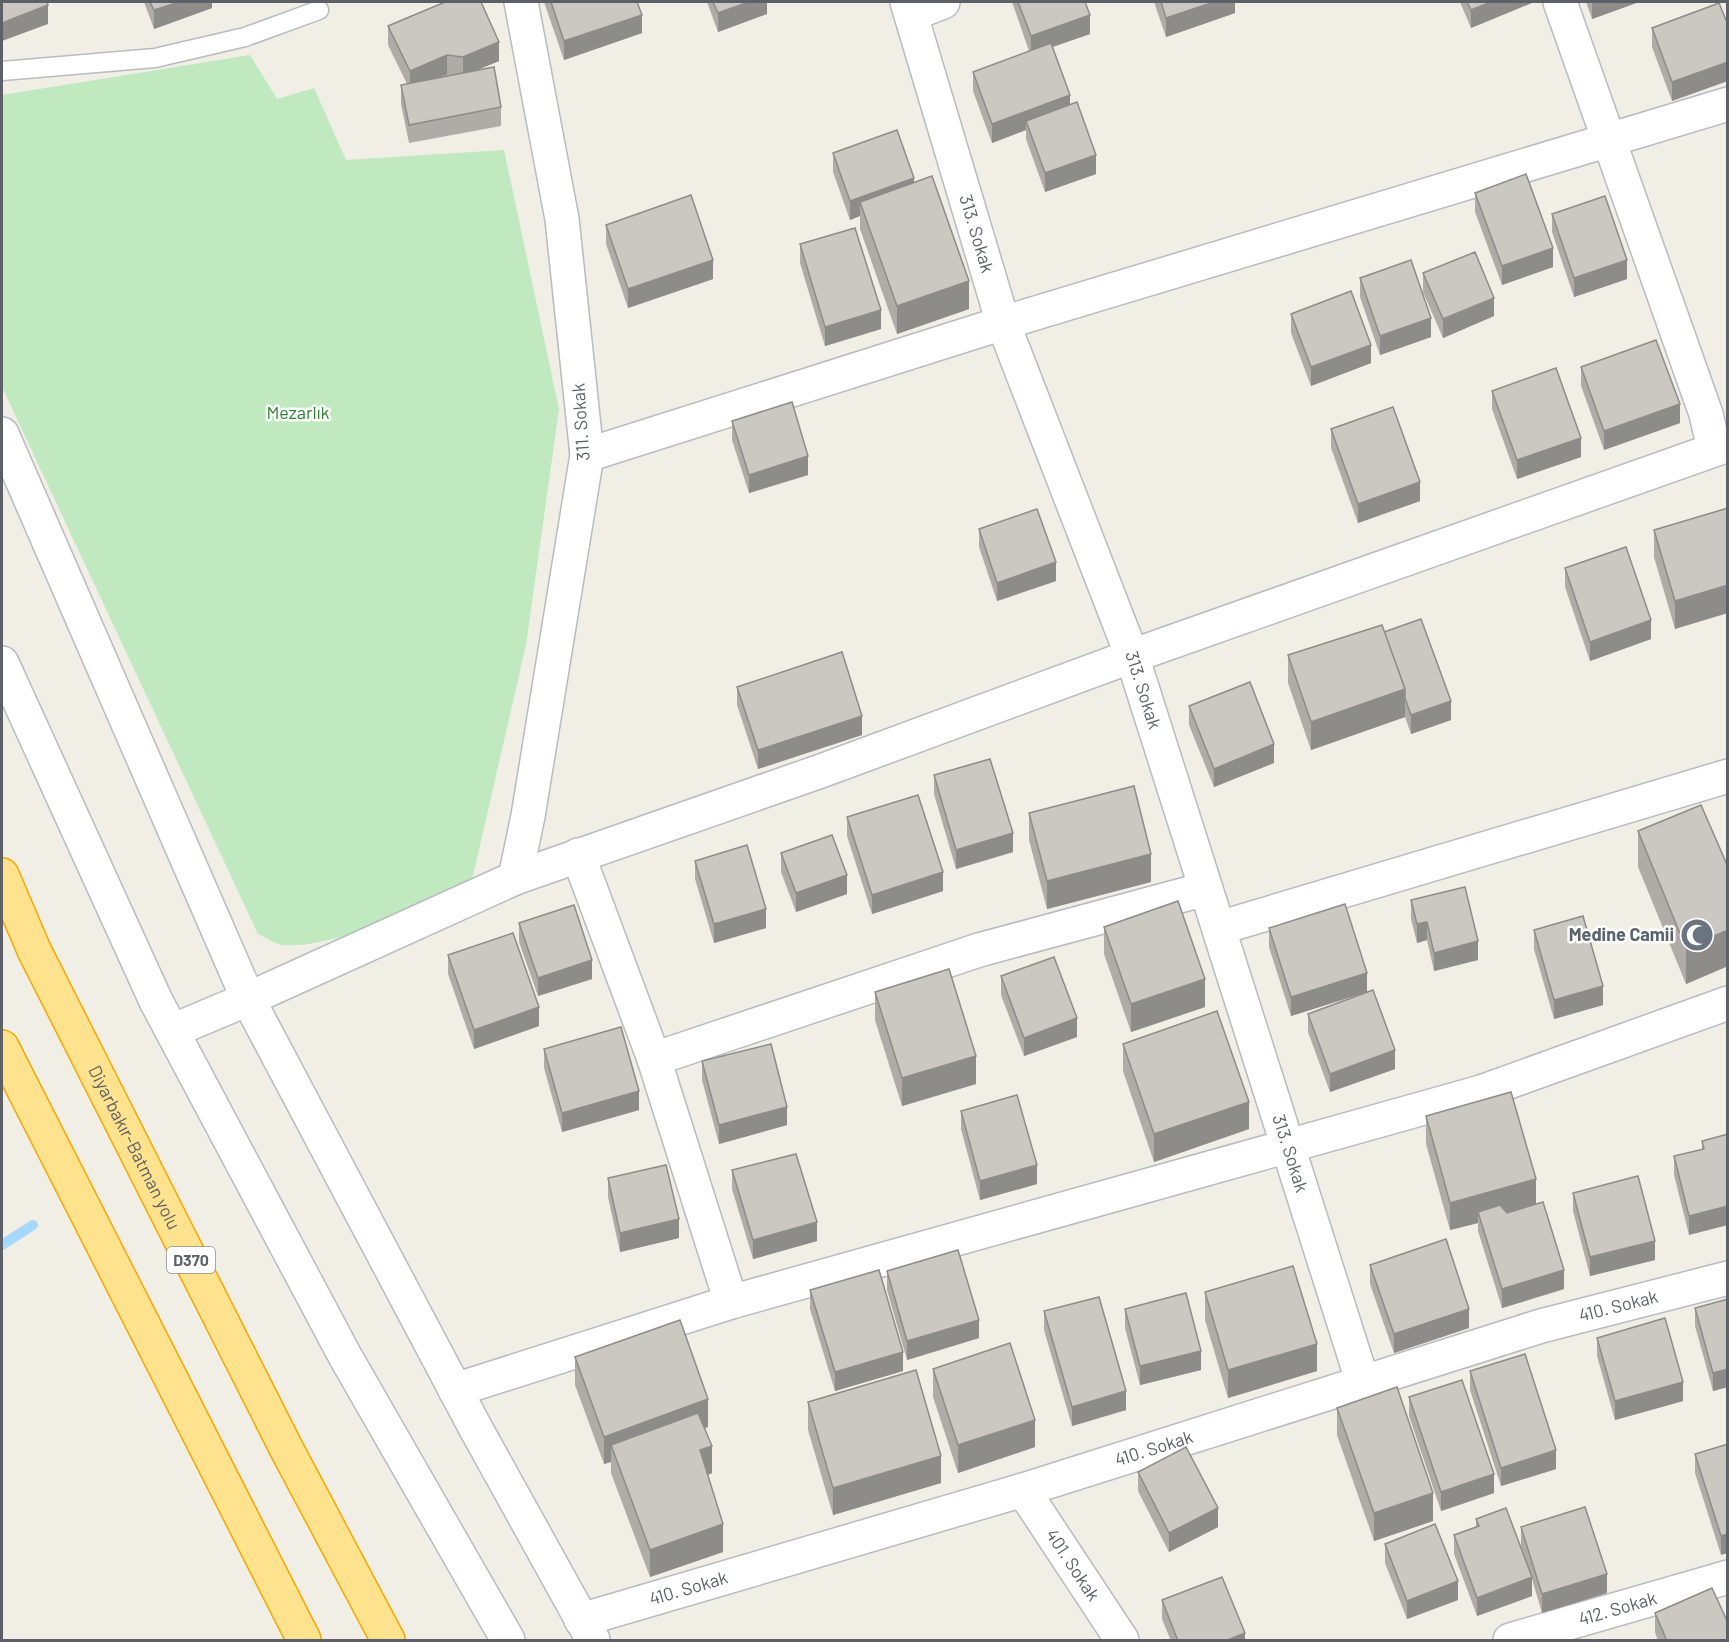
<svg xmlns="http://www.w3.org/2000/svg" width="1729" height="1642" font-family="Barlow,sans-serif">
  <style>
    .green { fill: #c0e9c0 }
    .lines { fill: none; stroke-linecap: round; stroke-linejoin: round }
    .stream { stroke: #a6d8ff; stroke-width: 10 }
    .lane-casing { stroke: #b8bbc0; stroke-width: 21 }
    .street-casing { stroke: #b8bbc0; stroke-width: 36 }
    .secondary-casing { stroke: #b8bcc2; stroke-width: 36 }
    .highway-casing { stroke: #f5a900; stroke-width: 36 }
    .lane { stroke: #fff; stroke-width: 18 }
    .street { stroke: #fff; stroke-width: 33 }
    .secondary { stroke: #fff; stroke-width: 33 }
    .highway { stroke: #ffe28d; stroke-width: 33 }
    .wall { fill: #afaca7 }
    .shaded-wall { fill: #8e8c88 }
    .building { fill: #cbc8c2; stroke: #8e8c88; stroke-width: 1.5 }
    .labels { text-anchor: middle; stroke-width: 5; stroke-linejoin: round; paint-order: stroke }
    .shield { fill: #fff; stroke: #8e9095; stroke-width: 1.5 }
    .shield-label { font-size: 16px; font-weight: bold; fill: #5d6167 }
    .street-label { font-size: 18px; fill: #5d6167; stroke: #fff }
    .park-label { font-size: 18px; fill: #2f8333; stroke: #fff }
    .worship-label { font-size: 18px; font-weight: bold; fill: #5b616d; stroke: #fff; text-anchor: end }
  </style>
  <rect width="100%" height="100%" fill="#f0eee5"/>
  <path class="green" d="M250,55L277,99L314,88L346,160L504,150L559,409L526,645L472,880C422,903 339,949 284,945C276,945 266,937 258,934L2,387V95Z"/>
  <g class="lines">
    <polyline class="stream" points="2,1245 33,1225"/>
    <g class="lane-casing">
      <polyline id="lane" points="2,71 155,58 245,37 319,10"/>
    </g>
    <g class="street-casing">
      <g id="street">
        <path id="s1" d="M907,2L1003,323L1132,656L1363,1383"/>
        <polyline points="1560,2 1706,414 1714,449"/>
        <polyline points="912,14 943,2"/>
        <polyline points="587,455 1003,323 1728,104"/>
        <polyline points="578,855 654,1059 731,1302"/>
        <polyline points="515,878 528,816 587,455 562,219 521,2"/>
        <polyline points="1219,928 1728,776"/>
        <polyline points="172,1031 248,999 515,878 821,771 1132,656 1728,445"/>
        <polyline points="654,1059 979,950 1205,889"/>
        <polyline points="455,1390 731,1302 1481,1092 1728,1003"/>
        <path id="s2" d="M1023,1490L1122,1640"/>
        <path id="s3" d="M581,1620L1023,1490L1541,1326L1728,1278"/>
        <path id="s4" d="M1510,1640L1728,1577"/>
      </g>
    </g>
    <g class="secondary-casing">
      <g id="secondary">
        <polyline points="2,434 248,999 475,1427 593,1640"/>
        <polyline points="2,663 156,1001 345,1356 508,1640"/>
      </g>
    </g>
    <g class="highway-casing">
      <g id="highway">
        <path id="s5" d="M2,875L34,950L286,1448L388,1640"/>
        <polyline points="2,1047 304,1640"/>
      </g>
    </g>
    <use href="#lane" class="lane"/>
    <use href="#street" class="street"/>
    <use href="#secondary" class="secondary"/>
    <use href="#highway" class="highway"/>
  </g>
  <g class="wall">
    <polygon points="144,2 212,2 212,8 154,29"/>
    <polygon points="544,2 637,2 642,33 564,60"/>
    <polygon points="707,2 767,2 767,14 718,32"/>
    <polygon points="1012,2 1085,2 1090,34 1053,47 1070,104 1096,174 1045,192 1026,139 1026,130 992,143 973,91 973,72 1029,51"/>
    <polygon points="1154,2 1235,2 1235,13 1166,37"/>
    <polygon points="1460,2 1534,2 1471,28"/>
    <polygon points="1586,2 1639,2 1592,19"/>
    <polygon points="1719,3 1672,101 1652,47 1652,28"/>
    <polygon points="388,26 499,61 476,70 501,107 501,126 409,143 401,104 401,85 407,84 388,45"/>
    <polygon points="833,153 914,183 969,309 897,334 860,229 860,216 850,220 833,172"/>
    <polygon points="1475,193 1553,267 1502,285 1475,212"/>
    <polygon points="1552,214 1627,279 1574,297 1552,232"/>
    <polygon points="606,225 713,279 628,308 606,244"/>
    <polygon points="800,244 881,329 825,346 800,263"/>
    <polygon points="1423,273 1494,316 1443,338 1423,292"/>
    <polygon points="1360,278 1431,337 1380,355 1360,297"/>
    <polygon points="1291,314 1371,363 1311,386 1291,333"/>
    <polygon points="1581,367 1680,423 1604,450 1581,386"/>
    <polygon points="1492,391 1581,457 1517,479 1492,409"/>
    <polygon points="732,421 808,475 749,493 732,440"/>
    <polygon points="1331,429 1420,501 1358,523 1331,448"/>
    <polygon points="1728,508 1675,629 1654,557 1654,530"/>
    <polygon points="979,529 1056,581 997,601 979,547"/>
    <polygon points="1565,568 1651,639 1590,661 1565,587"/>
    <polygon points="1384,632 1451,720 1411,734 1405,717 1311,750 1288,683 1288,655"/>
    <polygon points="737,687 862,735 758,769 737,705"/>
    <polygon points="1189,706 1274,763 1214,787 1189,725"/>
    <polygon points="934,775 1013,852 956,869 934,794"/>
    <polygon points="1029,813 1151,882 1047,909 1029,840"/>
    <polygon points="847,817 943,891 872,914 847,836"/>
    <polygon points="1638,831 1728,867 1728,966 1686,984 1638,867"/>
    <polygon points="781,853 847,894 796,912 781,872"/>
    <polygon points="695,861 766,928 714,943 695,879"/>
    <polygon points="1411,900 1478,960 1434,971 1427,940 1417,943 1411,919"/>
    <polygon points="519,923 592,979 538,996 519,942"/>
    <polygon points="1104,927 1205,1007 1131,1032 1104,954"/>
    <polygon points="1269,928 1367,992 1291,1016 1269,947"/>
    <polygon points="1534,930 1603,1005 1554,1019 1534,949"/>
    <polygon points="448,955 539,1026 474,1049 448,974"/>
    <polygon points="1001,976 1077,1037 1024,1056 1001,995"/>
    <polygon points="875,992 976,1084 902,1106 875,1020"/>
    <polygon points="1308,1014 1395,1069 1330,1092 1308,1032"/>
    <polygon points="1123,1044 1249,1129 1154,1162 1123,1071"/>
    <polygon points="544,1049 639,1110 562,1132 544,1068"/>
    <polygon points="702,1061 787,1125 719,1144 702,1080"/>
    <polygon points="961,1111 1037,1184 980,1200 961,1129"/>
    <polygon points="1426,1116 1536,1205 1564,1289 1502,1308 1478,1231 1478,1223 1450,1230 1426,1144"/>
    <polygon points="1728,1134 1689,1235 1674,1175 1674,1156 1702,1149 1702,1141"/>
    <polygon points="732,1170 817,1241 753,1259 732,1189"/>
    <polygon points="608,1178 679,1238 620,1252 608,1197"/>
    <polygon points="1573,1193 1655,1260 1590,1276 1573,1211"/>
    <polygon points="1370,1265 1469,1328 1394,1353 1370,1284"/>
    <polygon points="887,1271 979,1338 907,1360 887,1290"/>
    <polygon points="810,1290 903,1371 835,1391 810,1309"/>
    <polygon points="1205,1292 1317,1371 1228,1398 1205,1320"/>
    <polygon points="1728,1299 1728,1387 1713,1391 1695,1326 1695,1308"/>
    <polygon points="1125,1309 1201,1370 1140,1385 1125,1328"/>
    <polygon points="1044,1311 1126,1410 1072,1426 1044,1330"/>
    <polygon points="1597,1338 1683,1401 1615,1420 1597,1356"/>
    <polygon points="575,1357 708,1427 705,1428 712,1473 708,1475 723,1552 650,1577 611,1473 611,1462 604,1464 575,1385"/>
    <polygon points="933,1369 1035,1447 958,1473 933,1397"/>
    <polygon points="1470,1371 1556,1469 1501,1486 1470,1390"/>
    <polygon points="1409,1397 1494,1493 1441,1511 1409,1416"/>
    <polygon points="808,1402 941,1483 833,1515 808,1430"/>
    <polygon points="1337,1408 1433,1521 1374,1541 1337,1435"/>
    <polygon points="1728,1444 1721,1555 1695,1473 1695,1454"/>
    <polygon points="1138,1472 1218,1527 1169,1552 1138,1491"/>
    <polygon points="1476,1519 1528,1569 1521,1546 1521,1527 1607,1593 1542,1613 1532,1579 1532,1596 1477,1616 1454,1554 1454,1535 1476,1527"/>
    <polygon points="1385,1544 1458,1600 1407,1619 1385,1563"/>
    <polygon points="1162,1600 1245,1641 1171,1641 1162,1619"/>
    <polygon points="1655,1613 1728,1641 1658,1641 1655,1632"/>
  </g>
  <g class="shaded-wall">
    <polygon points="179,2 212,2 212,8 154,29 154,10"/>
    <polygon points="749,2 767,2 767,14 718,32 718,13"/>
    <polygon points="1214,2 1235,2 1235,13 1166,37 1166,18"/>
    <polygon points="1491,2 1534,2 1471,28 1471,10"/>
    <polygon points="1592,2 1639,2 1592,19"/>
    <polygon points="48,5 48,24 2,41 2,23"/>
    <polygon points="642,15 642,33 564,60 564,41"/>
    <polygon points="1090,15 1090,34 1031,54 1031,36"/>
    <polygon points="499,42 499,61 463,76 463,57"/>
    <polygon points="447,55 447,74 410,90 410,71"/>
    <polygon points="1728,62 1728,81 1672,101 1672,82"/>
    <polygon points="1070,95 1070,113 1026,121 1026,130 992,143 992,124"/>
    <polygon points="1096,155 1096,174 1045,192 1045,173"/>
    <polygon points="914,178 914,197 860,202 860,216 850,220 850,201"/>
    <polygon points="1553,248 1553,267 1502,285 1502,266"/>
    <polygon points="713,260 713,279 628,308 628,289"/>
    <polygon points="1627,260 1627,279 1574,297 1574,278"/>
    <polygon points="969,281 969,309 897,334 897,306"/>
    <polygon points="1494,298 1494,316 1443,338 1443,319"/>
    <polygon points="881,310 881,329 825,346 825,327"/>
    <polygon points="1431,318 1431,337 1380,355 1380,336"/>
    <polygon points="1371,345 1371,363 1311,386 1311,367"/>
    <polygon points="1680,404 1680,423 1604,450 1604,431"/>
    <polygon points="1581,438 1581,457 1517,479 1517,460"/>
    <polygon points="808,456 808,475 749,493 749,475"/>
    <polygon points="1420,482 1420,501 1358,523 1358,504"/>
    <polygon points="1056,562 1056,581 997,601 997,583"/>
    <polygon points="1728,585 1728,613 1675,629 1675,601"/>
    <polygon points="1651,620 1651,639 1590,661 1590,642"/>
    <polygon points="1405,689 1405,717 1311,750 1311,722"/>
    <polygon points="1451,701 1451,720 1411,734 1411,715"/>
    <polygon points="862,716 862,735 758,769 758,750"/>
    <polygon points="1274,744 1274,763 1214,787 1214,769"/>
    <polygon points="1013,833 1013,852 956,869 956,850"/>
    <polygon points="1151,854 1151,882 1047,909 1047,881"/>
    <polygon points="943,872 943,891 872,914 872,895"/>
    <polygon points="847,875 847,894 796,912 796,893"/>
    <polygon points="766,909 766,928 714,943 714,924"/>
    <polygon points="1427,922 1427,940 1417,943 1417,924"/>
    <polygon points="1728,930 1728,966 1686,984 1686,948"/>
    <polygon points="1478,941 1478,960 1434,971 1434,953"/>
    <polygon points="592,960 592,979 538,996 538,978"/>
    <polygon points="1367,973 1367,992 1291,1016 1291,997"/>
    <polygon points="1205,979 1205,1007 1131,1032 1131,1004"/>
    <polygon points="1603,986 1603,1005 1554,1019 1554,1000"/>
    <polygon points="539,1007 539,1026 474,1049 474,1030"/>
    <polygon points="1077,1018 1077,1037 1024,1056 1024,1038"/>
    <polygon points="1395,1050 1395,1069 1330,1092 1330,1074"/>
    <polygon points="976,1056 976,1084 902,1106 902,1078"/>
    <polygon points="639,1091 639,1110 562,1132 562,1113"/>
    <polygon points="1249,1102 1249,1129 1154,1162 1154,1134"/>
    <polygon points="787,1107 787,1125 719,1144 719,1125"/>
    <polygon points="1037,1165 1037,1184 980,1200 980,1181"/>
    <polygon points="1536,1179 1536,1207 1481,1222 1478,1212 1478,1223 1450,1230 1450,1203"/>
    <polygon points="1728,1206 1728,1225 1689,1235 1689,1216"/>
    <polygon points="679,1219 679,1238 620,1252 620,1233"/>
    <polygon points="817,1222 817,1241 753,1259 753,1240"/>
    <polygon points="1655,1241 1655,1260 1590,1276 1590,1257"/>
    <polygon points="1564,1270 1564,1289 1502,1308 1502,1289"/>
    <polygon points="1469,1309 1469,1328 1394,1353 1394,1334"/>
    <polygon points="979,1320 979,1338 907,1360 907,1341"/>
    <polygon points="1317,1344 1317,1371 1228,1398 1228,1370"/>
    <polygon points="1201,1351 1201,1370 1140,1385 1140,1366"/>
    <polygon points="903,1352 903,1371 835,1391 835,1372"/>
    <polygon points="1728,1369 1728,1387 1713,1391 1713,1373"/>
    <polygon points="1683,1382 1683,1401 1615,1420 1615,1401"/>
    <polygon points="1126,1391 1126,1410 1072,1426 1072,1407"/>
    <polygon points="708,1399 708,1427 616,1460 611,1445 611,1462 604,1464 604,1437"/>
    <polygon points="1035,1420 1035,1447 958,1473 958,1445"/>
    <polygon points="712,1446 712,1473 700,1478 700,1450"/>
    <polygon points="1556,1450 1556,1469 1501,1486 1501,1468"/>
    <polygon points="941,1456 941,1483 833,1515 833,1488"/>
    <polygon points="1494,1474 1494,1493 1441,1511 1441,1492"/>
    <polygon points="1433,1493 1433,1521 1374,1541 1374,1513"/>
    <polygon points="1218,1508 1218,1527 1169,1552 1169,1533"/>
    <polygon points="723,1524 723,1552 650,1577 650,1550"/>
    <polygon points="1728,1534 1728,1553 1721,1555 1721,1536"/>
    <polygon points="1607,1574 1607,1593 1542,1613 1542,1594"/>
    <polygon points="1532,1577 1532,1596 1477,1616 1477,1598"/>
    <polygon points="1458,1581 1458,1600 1407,1619 1407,1601"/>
    <polygon points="1245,1633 1245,1641 1225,1641"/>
  </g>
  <g class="building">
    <polygon points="2,2 47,2 48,5 2,23"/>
    <polygon points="150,2 179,2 154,10"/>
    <polygon points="445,2 481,2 499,42 463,57 447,55 410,71 388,26"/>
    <polygon points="551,2 637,2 642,15 564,41"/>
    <polygon points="713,2 749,2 718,13"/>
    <polygon points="1018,2 1085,2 1090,15 1031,36"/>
    <polygon points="1161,2 1214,2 1166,18"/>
    <polygon points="1467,2 1491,2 1471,10"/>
    <polygon points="1719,3 1728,25 1728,62 1672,82 1652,28"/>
    <polygon points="1051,43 1070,95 992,124 973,72"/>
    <polygon points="494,67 501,107 409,125 401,85"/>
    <polygon points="1077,102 1096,155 1045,173 1026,121"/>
    <polygon points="897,130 914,178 850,201 833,153"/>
    <polygon points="1526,174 1553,248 1502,266 1475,193"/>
    <polygon points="932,176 969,281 897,306 860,202"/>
    <polygon points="691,195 713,260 628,289 606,225"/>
    <polygon points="1605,196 1627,260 1574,278 1552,214"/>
    <polygon points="855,228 881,310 825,327 800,244"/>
    <polygon points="1475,252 1494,298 1443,319 1423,273"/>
    <polygon points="1411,260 1431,318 1380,336 1360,278"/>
    <polygon points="1351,291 1371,345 1311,367 1291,314"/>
    <polygon points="1656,340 1680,404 1604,431 1581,367"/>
    <polygon points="1556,368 1581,438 1517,460 1492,391"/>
    <polygon points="792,402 808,456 749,475 732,421"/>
    <polygon points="1393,407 1420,482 1358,504 1331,429"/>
    <polygon points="1728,508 1728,585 1675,601 1654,530"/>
    <polygon points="1037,509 1056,562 997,583 979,529"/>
    <polygon points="1626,547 1651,620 1590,642 1565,568"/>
    <polygon points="1421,619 1451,701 1411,715 1405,698 1405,689 1384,632"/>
    <polygon points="1382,625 1405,689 1311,722 1288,655"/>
    <polygon points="842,652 862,716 758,750 737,687"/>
    <polygon points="1250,682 1274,744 1214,769 1189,706"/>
    <polygon points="990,759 1013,833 956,850 934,775"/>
    <polygon points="1134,786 1151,854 1047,881 1029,813"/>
    <polygon points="918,795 943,872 872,895 847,817"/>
    <polygon points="1701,805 1728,867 1728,930 1686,948 1638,831"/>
    <polygon points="832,835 847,875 796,893 781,853"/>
    <polygon points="747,845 766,909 714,924 695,861"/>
    <polygon points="1465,887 1478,941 1434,953 1427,922 1417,924 1411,900"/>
    <polygon points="1178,901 1205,979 1131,1004 1104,927"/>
    <polygon points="1345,904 1367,973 1291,997 1269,928"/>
    <polygon points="574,905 592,960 538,978 519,923"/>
    <polygon points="1583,916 1603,986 1554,1000 1534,930"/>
    <polygon points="513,933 539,1007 474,1030 448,955"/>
    <polygon points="1054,957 1077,1018 1024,1038 1001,976"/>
    <polygon points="949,969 976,1056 902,1078 875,992"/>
    <polygon points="1373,990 1395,1050 1330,1074 1308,1014"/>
    <polygon points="1217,1011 1249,1102 1154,1134 1123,1044"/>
    <polygon points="621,1027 639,1091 562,1113 544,1049"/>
    <polygon points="771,1044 787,1107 719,1125 702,1061"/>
    <polygon points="1511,1092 1536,1179 1450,1203 1426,1116"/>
    <polygon points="1017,1095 1037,1165 980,1181 961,1111"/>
    <polygon points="1728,1134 1728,1206 1689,1216 1674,1156 1704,1149 1702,1141"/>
    <polygon points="796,1154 817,1222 753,1240 732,1170"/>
    <polygon points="666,1165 679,1219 620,1233 608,1178"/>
    <polygon points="1638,1176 1655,1241 1590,1257 1573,1193"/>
    <polygon points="1543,1202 1564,1270 1502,1289 1478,1212 1500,1205 1507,1213"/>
    <polygon points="1446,1239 1469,1309 1394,1334 1370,1265"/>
    <polygon points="958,1250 979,1320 907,1341 887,1271"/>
    <polygon points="1293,1266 1317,1344 1228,1370 1205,1292"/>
    <polygon points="879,1270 903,1352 835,1372 810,1290"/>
    <polygon points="1186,1293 1201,1351 1140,1366 1125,1309"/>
    <polygon points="1099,1297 1126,1391 1072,1407 1044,1311"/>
    <polygon points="1728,1299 1728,1369 1713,1373 1695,1308"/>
    <polygon points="1665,1318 1683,1382 1615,1401 1597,1338"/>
    <polygon points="680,1320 708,1399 604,1437 575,1357"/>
    <polygon points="1010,1343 1035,1420 958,1445 933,1369"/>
    <polygon points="1525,1354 1556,1450 1501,1468 1470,1371"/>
    <polygon points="916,1370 941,1456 833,1488 808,1402"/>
    <polygon points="1462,1380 1494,1474 1441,1492 1409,1397"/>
    <polygon points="1397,1387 1433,1493 1374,1513 1337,1408"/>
    <polygon points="698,1413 712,1446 700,1450 723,1524 650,1550 611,1445"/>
    <polygon points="1728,1444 1728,1534 1721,1536 1695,1454"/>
    <polygon points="1186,1447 1218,1508 1169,1533 1138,1472"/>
    <polygon points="1585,1507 1607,1574 1542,1594 1521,1527"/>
    <polygon points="1506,1508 1532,1577 1477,1598 1454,1535 1479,1526 1476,1519"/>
    <polygon points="1435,1524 1458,1581 1407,1601 1385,1544"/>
    <polygon points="1222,1577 1245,1633 1225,1641 1178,1641 1162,1600"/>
    <polygon points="1712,1588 1728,1623 1728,1641 1667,1641 1655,1613"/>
  </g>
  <defs>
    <g id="mosque-disc" transform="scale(1.725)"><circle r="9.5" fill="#6b7280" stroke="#fff"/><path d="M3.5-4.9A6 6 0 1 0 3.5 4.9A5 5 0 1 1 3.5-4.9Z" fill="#fff"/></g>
  </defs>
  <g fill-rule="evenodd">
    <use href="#mosque-disc" x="1697" y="935"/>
  </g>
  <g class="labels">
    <rect class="shield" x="167" y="1247" width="48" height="26" rx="4.5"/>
    <g class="shield-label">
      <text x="191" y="1266">D370</text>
    </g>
    <g class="street-label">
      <text dy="6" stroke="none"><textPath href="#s1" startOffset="242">313. Sokak</textPath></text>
      <text transform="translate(581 422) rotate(-94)" y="6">311. Sokak</text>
      <text dy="6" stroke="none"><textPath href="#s1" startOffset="728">313. Sokak</textPath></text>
      <text dy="6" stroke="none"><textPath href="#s5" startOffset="303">Diyarbakır-Batman yolu</textPath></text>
      <text dy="6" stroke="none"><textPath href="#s1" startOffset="1214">313. Sokak</textPath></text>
      <text dy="6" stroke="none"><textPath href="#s3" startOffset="1084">410. Sokak</textPath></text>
      <text dy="6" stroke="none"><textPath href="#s3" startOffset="598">410. Sokak</textPath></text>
      <text dy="6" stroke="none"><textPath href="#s2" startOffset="90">401. Sokak</textPath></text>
      <text dy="6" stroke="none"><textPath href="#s3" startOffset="112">410. Sokak</textPath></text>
      <text dy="6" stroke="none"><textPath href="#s4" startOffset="112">412. Sokak</textPath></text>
    </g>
    <g class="park-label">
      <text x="298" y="419">Mezarlık</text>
    </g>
    <g class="worship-label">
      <text x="1674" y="941">Medine Camii</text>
    </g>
  </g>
  <rect width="1729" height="1642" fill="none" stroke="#5d6167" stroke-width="6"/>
</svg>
